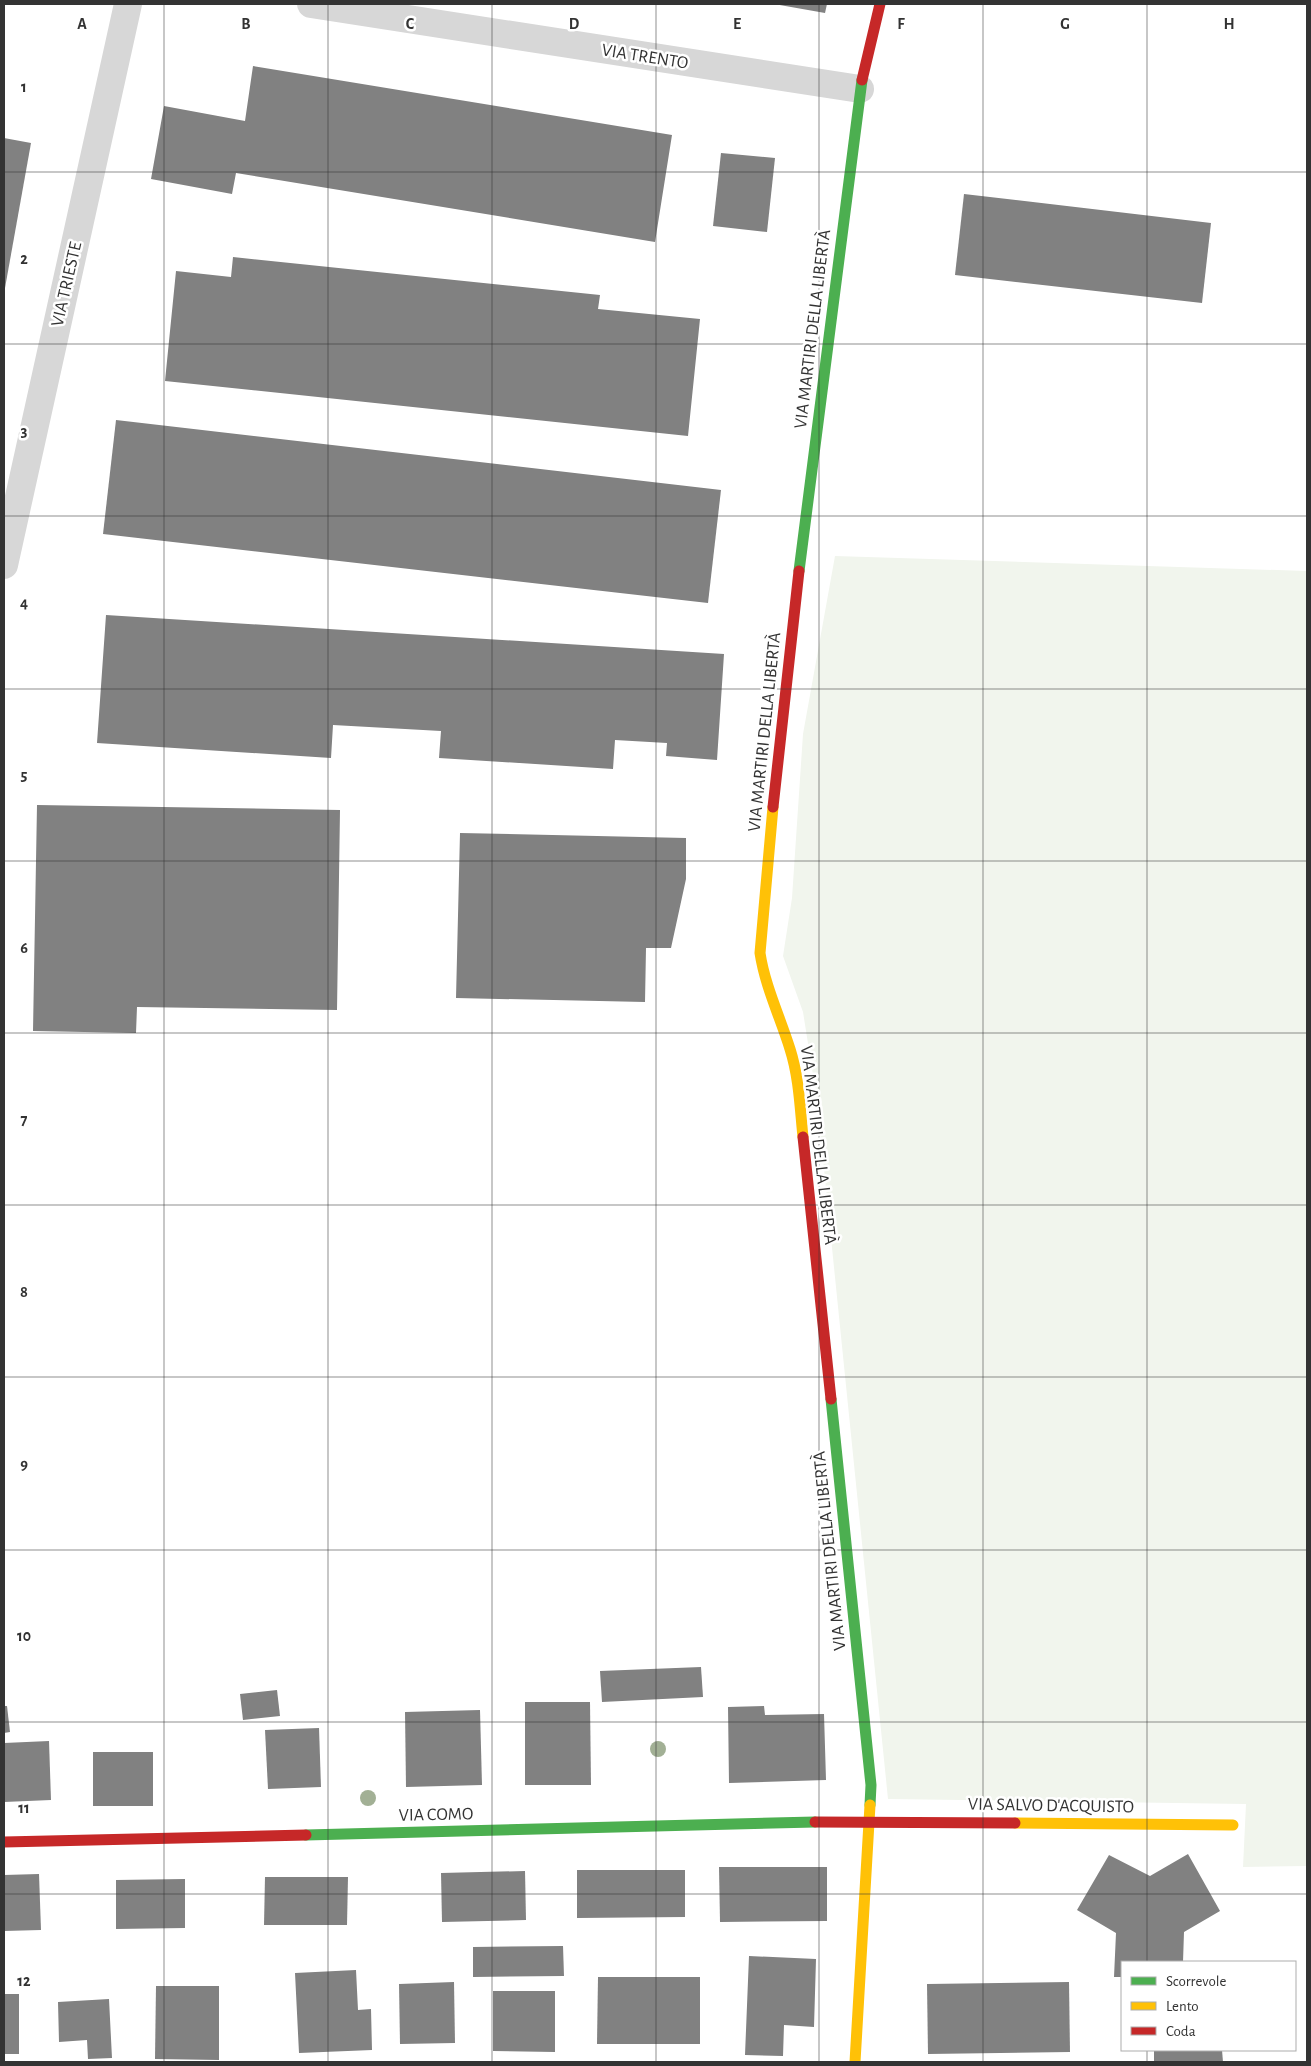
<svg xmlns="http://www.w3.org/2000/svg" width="1311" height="2066" font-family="'Alegreya Sans',sans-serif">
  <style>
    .green { fill: #f1f5ed }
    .building { fill: #818181 }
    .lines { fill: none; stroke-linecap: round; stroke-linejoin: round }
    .street { stroke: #d7d7d7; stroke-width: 28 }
    .fast { stroke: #4caf50; stroke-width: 11 }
    .slow { stroke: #ffc107; stroke-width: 11 }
    .jam { stroke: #c62828; stroke-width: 11 }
    .tree { fill: #a2b095 }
    .grid { fill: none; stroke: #333; stroke-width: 1; stroke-opacity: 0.55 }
    .labels { text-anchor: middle; stroke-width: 5; stroke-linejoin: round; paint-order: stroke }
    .street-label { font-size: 18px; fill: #333; stroke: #fff }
    .grid-label { font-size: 16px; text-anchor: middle; font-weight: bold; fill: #333; stroke: #fff; stroke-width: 5; stroke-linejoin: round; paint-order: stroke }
  </style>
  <rect width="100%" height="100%" fill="#fff"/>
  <polygon class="green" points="835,556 1307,571 1307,1866 1243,1867 1246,1804 888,1799 817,1100 803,1012 783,956 792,898 803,734"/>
  <g class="building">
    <polygon points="774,4 827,4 825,13"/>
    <polygon points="253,66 672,135 655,242 236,173 232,194 151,179 164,106 245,121"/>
    <polygon points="4,138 31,143 5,288 4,288"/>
    <polygon points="721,153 775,158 767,232 713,226"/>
    <polygon points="964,194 1211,223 1202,303 955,275"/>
    <polygon points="233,257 600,295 598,309 700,319 688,436 165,381 176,271 231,277"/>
    <polygon points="116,420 721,490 708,603 103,534"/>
    <polygon points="106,615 724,654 717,760 666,756 667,743 615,740 613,769 439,758 441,731 333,725 331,758 97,743"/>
    <polygon points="37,805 340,810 337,1010 137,1007 136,1033 33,1031"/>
    <polygon points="460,833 686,838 686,879 671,948 646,948 645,1002 456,998"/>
    <polygon points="701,1667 703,1697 602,1702 600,1671"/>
    <polygon points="277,1690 280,1716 243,1720 240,1694"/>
    <polygon points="525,1702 590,1702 591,1785 525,1785"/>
    <polygon points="4,1706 7,1706 10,1732 4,1733"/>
    <polygon points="764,1706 765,1715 824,1714 826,1780 729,1783 728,1707"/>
    <polygon points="480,1710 482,1785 406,1787 405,1712"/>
    <polygon points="319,1728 321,1787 268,1789 265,1730"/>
    <polygon points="49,1741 51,1800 4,1802 4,1743"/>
    <rect x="93" y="1752" width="60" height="54"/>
    <polygon points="1188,1854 1220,1911 1184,1932 1183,1962 1122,1962 1122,1977 1114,1977 1116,1933 1077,1910 1109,1855 1150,1876"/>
    <polygon points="719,1867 827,1867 827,1921 720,1922"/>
    <polygon points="577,1870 685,1870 685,1917 577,1918"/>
    <polygon points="525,1871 526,1920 442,1922 441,1873"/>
    <polygon points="39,1874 41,1930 4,1931 4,1875"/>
    <polygon points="265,1877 348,1877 347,1925 264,1925"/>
    <polygon points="185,1879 185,1928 116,1929 116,1880"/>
    <polygon points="563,1946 564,1976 473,1977 473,1947"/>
    <polygon points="749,1956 816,1959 814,2027 784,2025 783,2056 745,2055"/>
    <polygon points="356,1970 358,2010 371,2009 372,2050 299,2053 295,1973"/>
    <polygon points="598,1977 700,1977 700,2044 597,2044"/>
    <polygon points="454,1982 455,2043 400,2044 399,1984"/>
    <polygon points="1069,1982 1070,2052 928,2054 927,1984"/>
    <polygon points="156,1986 219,1986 219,2060 155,2059"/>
    <polygon points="493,1991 555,1991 555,2052 493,2051"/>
    <rect x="4" y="1994" width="15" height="60"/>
    <polygon points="109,1999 112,2058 88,2059 87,2040 59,2042 58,2002"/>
    <polygon points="1154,2050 1222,2050 1223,2062 1154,2062"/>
  </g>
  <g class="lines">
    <g class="street">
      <polyline points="311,4 860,89"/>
      <polyline points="4,565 128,4"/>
    </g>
    <g class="fast">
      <polyline points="799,571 862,80"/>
      <polyline points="831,1399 871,1785 870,1805"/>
      <polyline points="306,1835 815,1822"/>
    </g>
    <g class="slow">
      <path d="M773,807L760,953C765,986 780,1017 790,1049C799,1077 800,1108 803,1137"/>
      <polyline points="1015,1823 1233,1825"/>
      <polyline points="855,2062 870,1805"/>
    </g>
    <g class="jam">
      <polyline points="862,80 880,4"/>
      <polyline points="773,807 799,571"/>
      <polyline points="803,1137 831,1399"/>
      <polyline points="815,1822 1015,1823"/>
      <polyline points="4,1842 306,1835"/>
    </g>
  </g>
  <g class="tree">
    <circle cx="658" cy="1749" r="8"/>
    <circle cx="368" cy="1798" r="8"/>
  </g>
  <path class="grid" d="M164,4V2062M328,4V2062M492,4V2062M656,4V2062M819,4V2062M983,4V2062M1147,4V1962M4,172H1307M4,344H1307M4,516H1307M4,689H1307M4,861H1307M4,1033H1307M4,1205H1307M4,1377H1307M4,1550H1307M4,1722H1307M4,1894H1307M1147,2050V2062"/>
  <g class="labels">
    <g class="street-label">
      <text transform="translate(645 56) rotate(9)" y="6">VIA TRENTO</text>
      <text transform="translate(66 284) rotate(-77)" y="6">VIA TRIESTE</text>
      <text transform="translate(812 329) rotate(-83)" y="6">VIA MARTIRI DELLA LIBERTÀ</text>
      <text transform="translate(764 732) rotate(-84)" y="6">VIA MARTIRI DELLA LIBERTÀ</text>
      <text transform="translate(819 1145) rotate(83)" y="6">VIA MARTIRI DELLA LIBERTÀ</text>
      <text transform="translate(829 1551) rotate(-96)" y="6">VIA MARTIRI DELLA LIBERTÀ</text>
      <text transform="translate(1051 1805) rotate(1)" y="6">VIA SALVO D'ACQUISTO</text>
      <text transform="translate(436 1814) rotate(-1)" y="6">VIA COMO</text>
    </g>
  </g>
  <g class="grid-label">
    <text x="82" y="29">A</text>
    <text x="246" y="29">B</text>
    <text x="410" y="29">C</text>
    <text x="574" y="29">D</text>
    <text x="737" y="29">E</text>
    <text x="901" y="29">F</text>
    <text x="1065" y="29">G</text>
    <text x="1229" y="29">H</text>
    <text x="24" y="92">1</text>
    <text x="24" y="264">2</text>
    <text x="24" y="436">3</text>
    <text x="24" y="608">4</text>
    <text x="24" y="780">5</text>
    <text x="24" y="953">6</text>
    <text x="24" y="1125">7</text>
    <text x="24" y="1297">8</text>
    <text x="24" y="1469">9</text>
    <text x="24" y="1641">10</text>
    <text x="24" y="1813">11</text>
    <text x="24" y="1986">12</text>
  </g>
  <rect width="1311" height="2066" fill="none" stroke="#333333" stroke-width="10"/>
  <rect x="1121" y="1961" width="175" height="90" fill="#ffffff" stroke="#adadad"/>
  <rect x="1131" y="1977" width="25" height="8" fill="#4caf50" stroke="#adadad"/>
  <text x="1166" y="1986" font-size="15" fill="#333333">Scorrevole</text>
  <rect x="1131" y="2002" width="25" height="8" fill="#ffc107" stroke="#adadad"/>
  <text x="1166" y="2011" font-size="15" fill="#333333">Lento</text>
  <rect x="1131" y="2027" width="25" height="8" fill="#c62828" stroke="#adadad"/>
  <text x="1166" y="2036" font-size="15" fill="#333333">Coda</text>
</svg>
